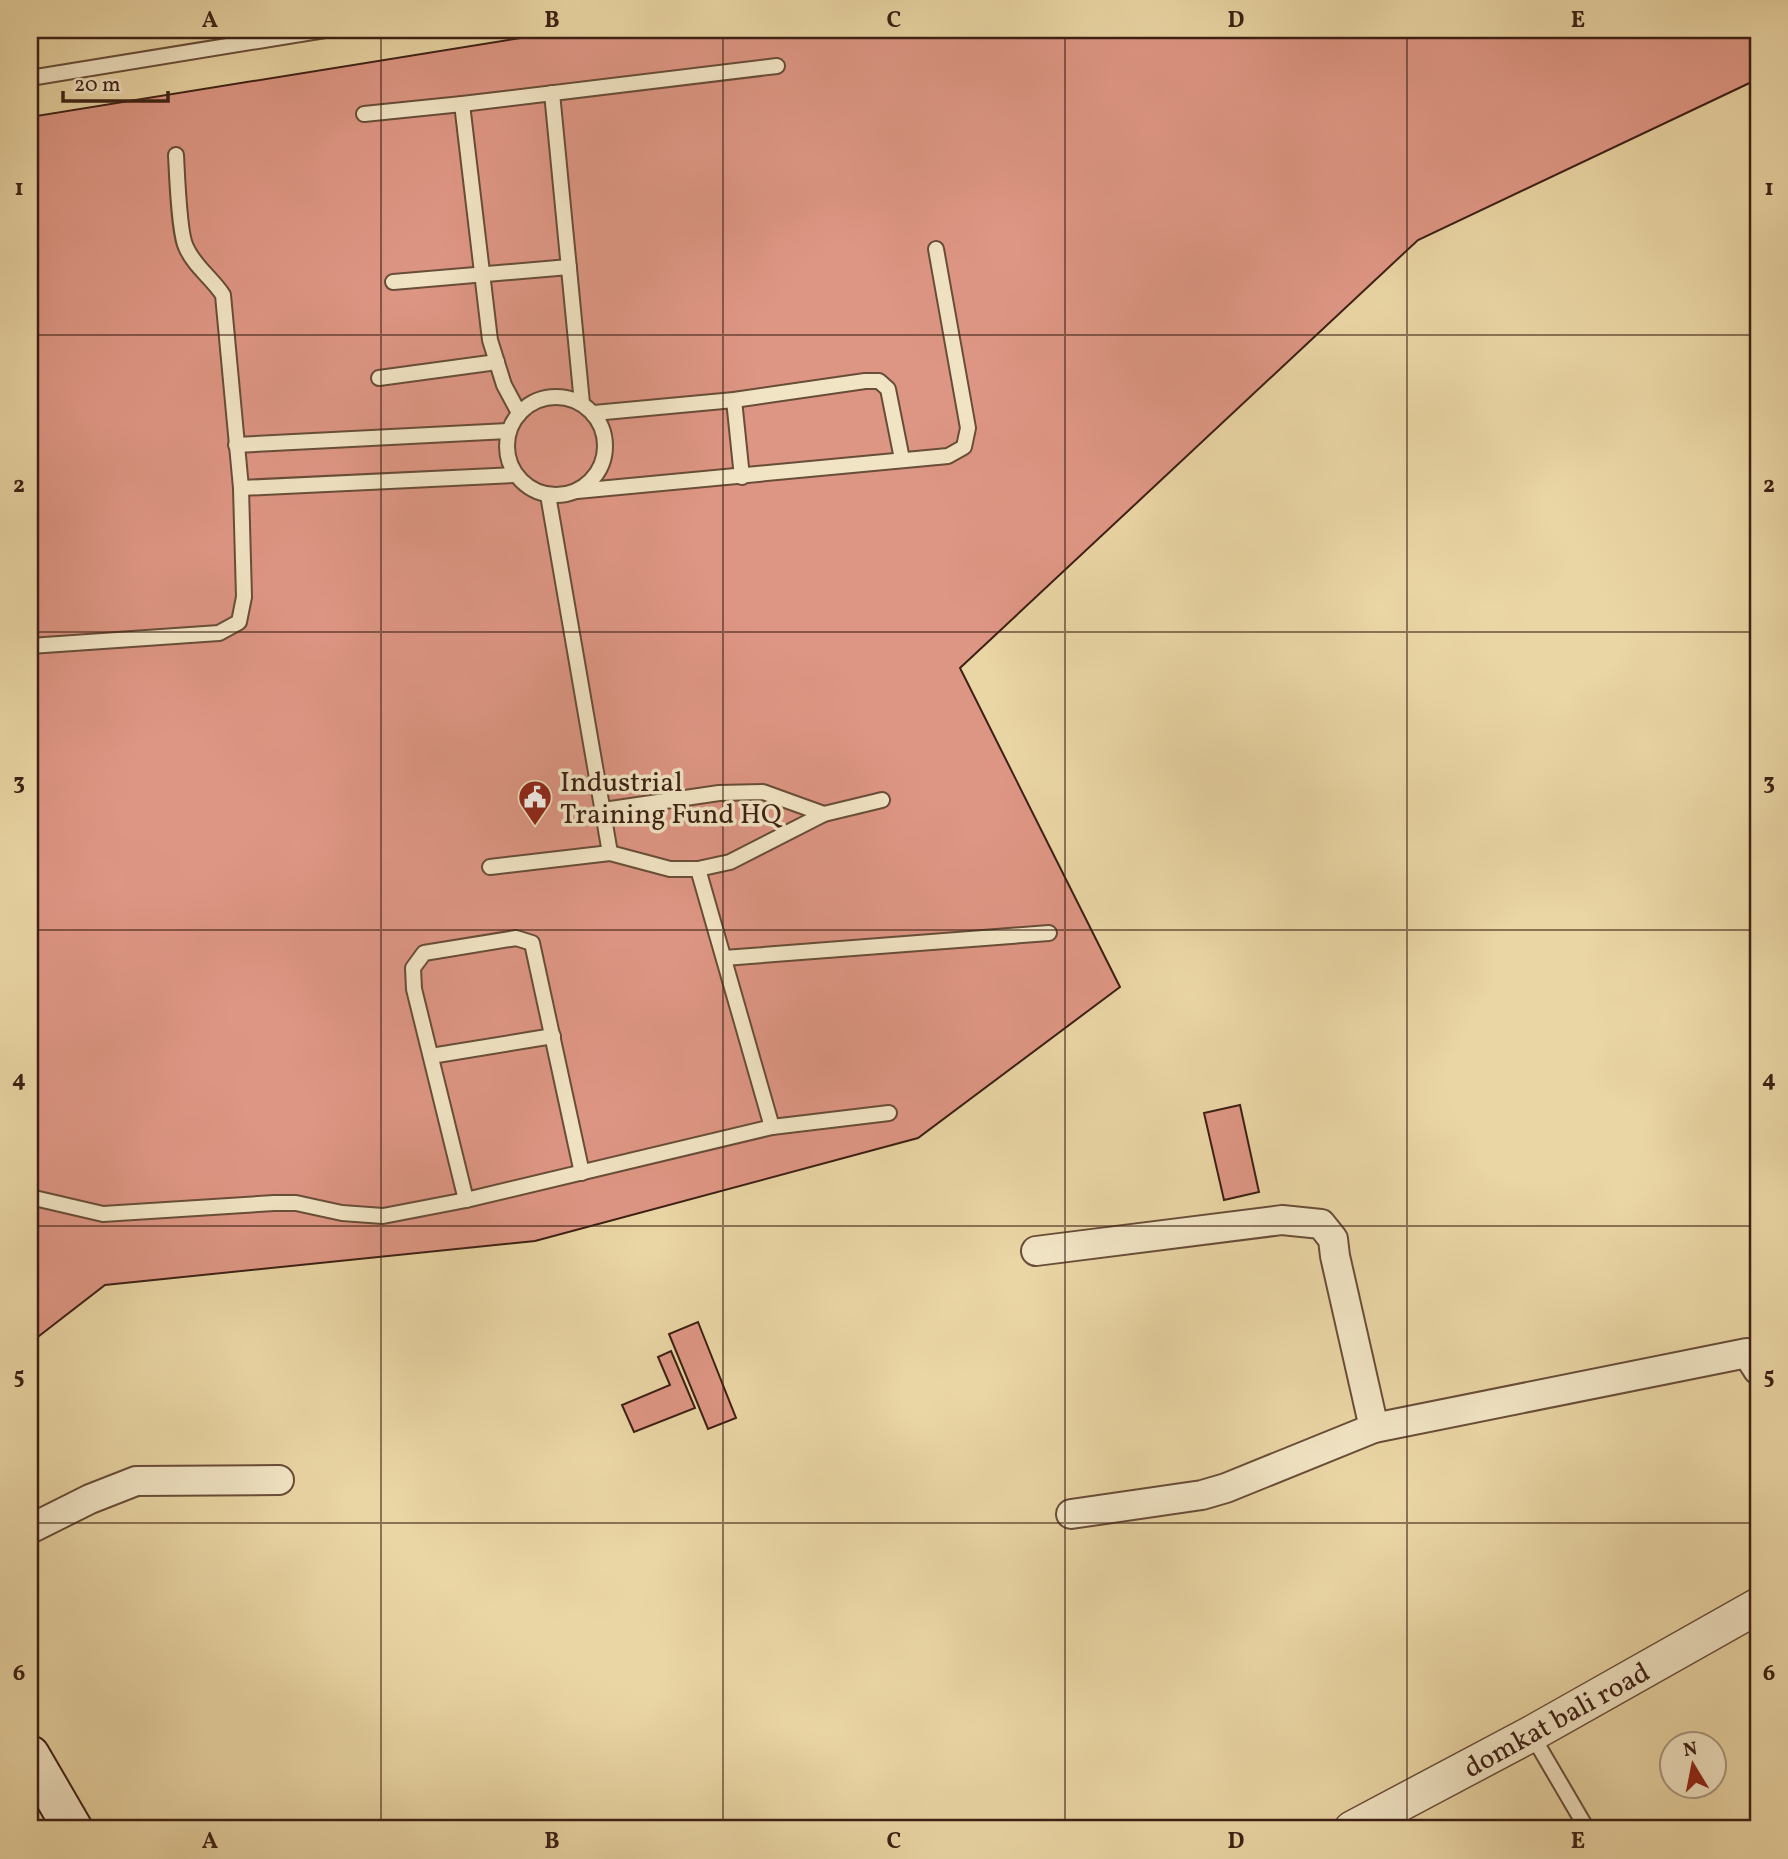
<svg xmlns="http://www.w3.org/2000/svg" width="1788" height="1859" font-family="Vollkorn,serif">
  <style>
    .building { fill: #de9684; stroke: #3d2014; stroke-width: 2 }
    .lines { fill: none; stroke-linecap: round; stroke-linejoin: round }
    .service-casing { stroke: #684d38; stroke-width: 18 }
    .minor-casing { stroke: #684d38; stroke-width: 32 }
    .tertiary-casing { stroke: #684d38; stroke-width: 38 }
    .secondary-casing { stroke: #3d2014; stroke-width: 42 }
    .service { stroke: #f1e4c4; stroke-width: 14 }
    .minor { stroke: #f1e4c4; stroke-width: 28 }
    .tertiary { stroke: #f1e4c4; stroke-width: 35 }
    .secondary { stroke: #f1e4c4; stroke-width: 38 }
    .grid { fill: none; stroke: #3d2014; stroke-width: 2; stroke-opacity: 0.55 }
    .labels { text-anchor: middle; stroke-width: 7; stroke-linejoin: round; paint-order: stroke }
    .poi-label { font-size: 28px; fill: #3d2014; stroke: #f1e4c4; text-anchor: start }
    .street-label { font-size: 28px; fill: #3d2014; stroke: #f1e4c4 }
    .neatline { fill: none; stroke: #3d2014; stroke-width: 2.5 }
    .grid-label { font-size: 23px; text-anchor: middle; font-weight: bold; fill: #3d2014 }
  </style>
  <rect width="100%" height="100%" fill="#ead5a4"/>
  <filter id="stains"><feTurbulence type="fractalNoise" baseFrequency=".00286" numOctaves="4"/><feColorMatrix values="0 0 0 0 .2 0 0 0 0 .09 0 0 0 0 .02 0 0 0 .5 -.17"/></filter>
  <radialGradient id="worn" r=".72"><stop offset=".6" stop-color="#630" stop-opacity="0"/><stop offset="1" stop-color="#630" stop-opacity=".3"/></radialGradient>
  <g class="building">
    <polygon points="570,30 1758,30 1758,79 1418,240 960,668 1120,987 918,1138 535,1241 105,1285 30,1343 30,117"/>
    <polygon points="1240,1105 1259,1192 1224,1200 1204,1113"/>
    <polygon points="698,1322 736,1418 708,1429 669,1334"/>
    <polygon points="671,1351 695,1408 634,1432 622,1405 670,1385 658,1357"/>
  </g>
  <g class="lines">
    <g class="service-casing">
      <g id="service">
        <polyline points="30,78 325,30"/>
        <polyline points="552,93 582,403"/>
        <polyline points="462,104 490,340 504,385 519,413"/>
        <polyline points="364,114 462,104 777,66"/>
        <polyline points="393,282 569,267"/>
        <polyline points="379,378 497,362"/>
        <circle cx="556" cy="446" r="49"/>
        <polyline points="734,400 742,477"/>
        <polyline points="594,413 734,400 865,381 879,381 888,389 902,459"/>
        <polyline points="236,445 508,431"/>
        <polyline points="241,488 515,475"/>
        <polyline points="577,491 948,456 964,447 968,428 936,249"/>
        <polyline points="548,495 610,853"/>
        <path d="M30,646L219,633L239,622L244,597L241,488L223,295C212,278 194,266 186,247C179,234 177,173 176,155"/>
        <polyline points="604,810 719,793 763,792 824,814"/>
        <polyline points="490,867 610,853 670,869 698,869 730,862 824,814 882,800"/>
        <polyline points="698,869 772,1127"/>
        <polyline points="724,958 1049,933"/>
        <polyline points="431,1056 553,1036"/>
        <polyline points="30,1197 103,1214 274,1203 296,1203 342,1213 383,1216 466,1200 772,1127 889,1113"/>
        <polyline points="466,1200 414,989 413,968 424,953 516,938 532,943 582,1173"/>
        <polyline points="1532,1735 1587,1829"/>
      </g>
    </g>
    <g class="minor-casing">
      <g id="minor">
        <polyline points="1036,1251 1282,1220 1321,1224 1333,1239 1335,1256 1374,1428"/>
        <polyline points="1071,1514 1202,1495 1226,1488 1374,1428 1747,1353 1758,1370"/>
        <polyline points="30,1529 90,1499 136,1481 279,1480"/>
      </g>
    </g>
    <g class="tertiary-casing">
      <polyline id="tertiary" points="1352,1829 1531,1734 1758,1606"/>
    </g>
    <g class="secondary-casing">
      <polyline id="secondary" points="30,1755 73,1829"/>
    </g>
    <use href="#service" class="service"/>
    <use href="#minor" class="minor"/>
    <use href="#tertiary" class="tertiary"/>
    <use href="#secondary" class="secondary"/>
  </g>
  <path class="grid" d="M381,30V1829M723,30V1829M1065,30V1829M1407,30V1829M30,335H1758M30,632H1758M30,930H1758M30,1226H1758M30,1523H1758"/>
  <defs>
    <g id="civic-pin" transform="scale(1.75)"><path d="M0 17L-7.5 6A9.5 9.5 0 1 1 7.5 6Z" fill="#8f2418" stroke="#f1e4c4"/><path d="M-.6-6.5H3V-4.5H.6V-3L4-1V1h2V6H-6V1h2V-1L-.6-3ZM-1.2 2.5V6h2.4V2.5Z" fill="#fff"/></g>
  </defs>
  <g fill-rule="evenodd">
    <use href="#civic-pin" x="535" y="797"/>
  </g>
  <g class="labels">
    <g class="poi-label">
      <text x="560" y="791">Industrial<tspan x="560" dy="32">Training Fund HQ</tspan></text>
    </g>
    <g class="street-label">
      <text transform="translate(1556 1719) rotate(-29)" y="10">domkat bali road</text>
    </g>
  </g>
  <rect width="1788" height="1859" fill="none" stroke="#ead5a4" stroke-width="77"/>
  <g transform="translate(1693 1765) rotate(350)"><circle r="33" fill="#f1e4c4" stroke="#a9967e" stroke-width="2"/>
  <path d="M0-5L12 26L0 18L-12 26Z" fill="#8f2418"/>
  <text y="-10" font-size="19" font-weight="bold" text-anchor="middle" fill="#3d2014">N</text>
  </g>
  <path d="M63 91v10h105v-10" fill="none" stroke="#3d2014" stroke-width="3.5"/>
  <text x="74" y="91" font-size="21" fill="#3d2014" stroke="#f1e4c4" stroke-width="5" paint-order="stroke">20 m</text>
  <rect x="38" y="38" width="1712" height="1782" class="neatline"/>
  <g class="grid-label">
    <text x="210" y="27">A</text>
    <text x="552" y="27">B</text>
    <text x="894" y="27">C</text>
    <text x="1236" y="27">D</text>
    <text x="1578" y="27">E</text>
    <text x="19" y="195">1</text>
    <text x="1769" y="195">1</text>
    <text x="19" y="492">2</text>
    <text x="1769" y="492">2</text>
    <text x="19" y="789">3</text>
    <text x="1769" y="789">3</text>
    <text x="19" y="1086">4</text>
    <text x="1769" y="1086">4</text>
    <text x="19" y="1383">5</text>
    <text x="1769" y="1383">5</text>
    <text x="19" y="1680">6</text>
    <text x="1769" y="1680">6</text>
    <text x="210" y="1848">A</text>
    <text x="552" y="1848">B</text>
    <text x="894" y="1848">C</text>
    <text x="1236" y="1848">D</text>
    <text x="1578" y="1848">E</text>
  </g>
  <rect width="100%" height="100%" filter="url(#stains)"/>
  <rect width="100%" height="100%" fill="url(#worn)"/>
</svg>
